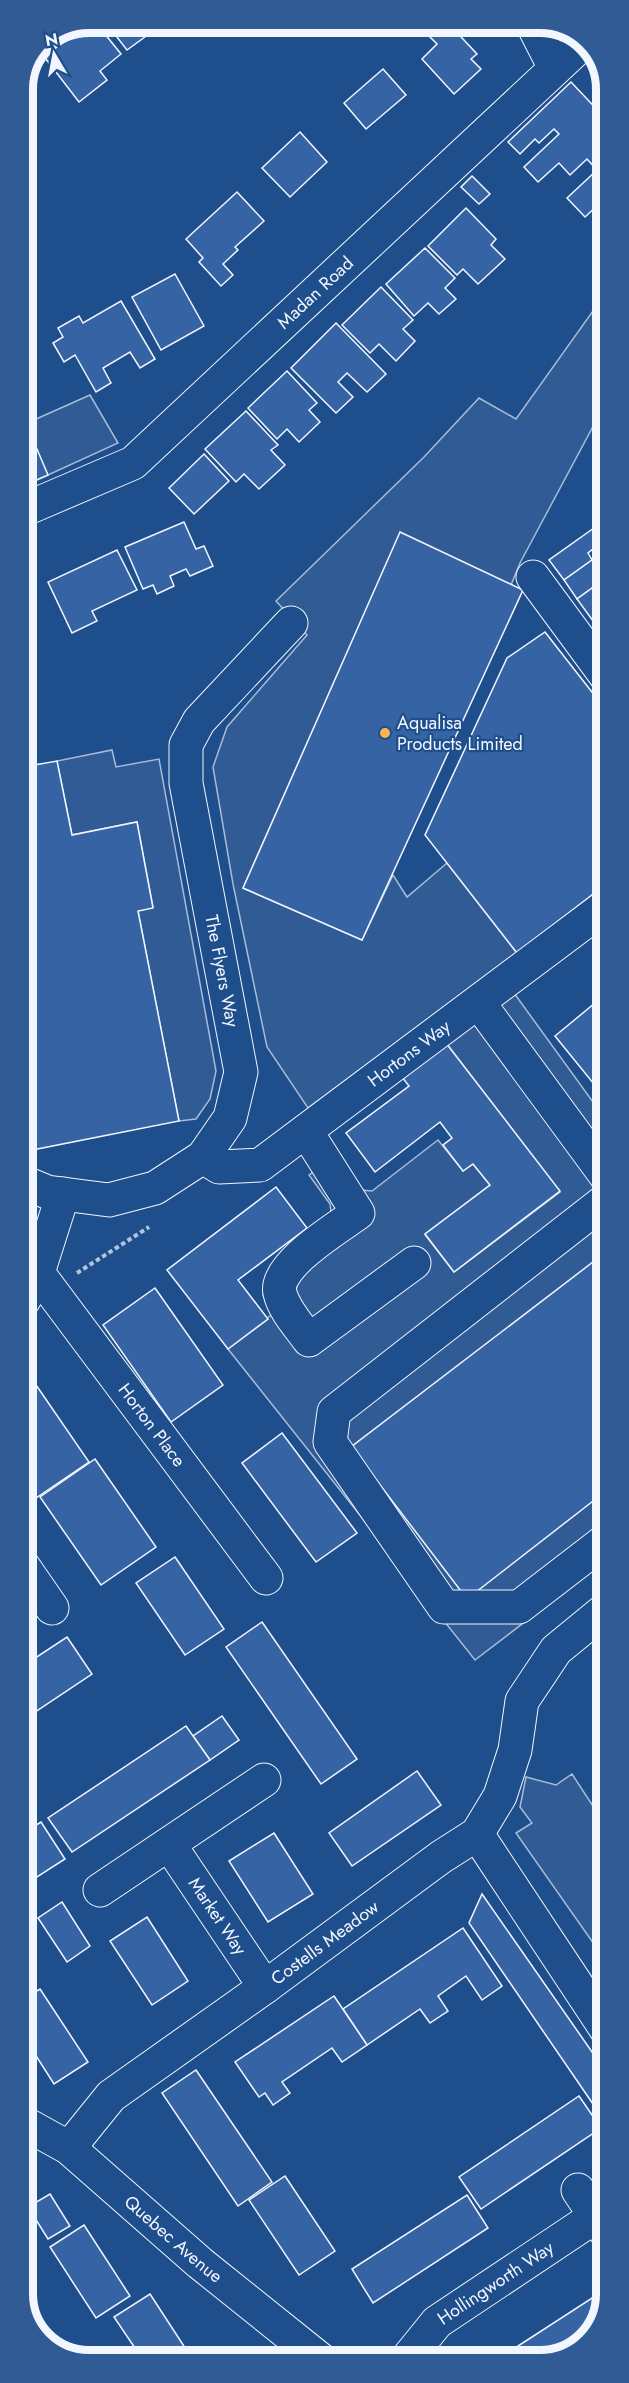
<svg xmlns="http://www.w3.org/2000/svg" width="629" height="2383" font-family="Jost,sans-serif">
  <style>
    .built { fill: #305b95; stroke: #a8bbd7; stroke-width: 1.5 }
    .building { fill: #3563a3; stroke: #f2f6ff; stroke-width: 1.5 }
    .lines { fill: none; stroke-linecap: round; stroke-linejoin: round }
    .minor-casing { stroke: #f2f6ff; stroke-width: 35 }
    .path { stroke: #b3c4dc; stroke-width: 4; stroke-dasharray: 4.5 3; stroke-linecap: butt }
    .minor { stroke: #1f4e8c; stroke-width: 33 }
    .poi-dot { fill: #ffb74d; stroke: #1f4e8c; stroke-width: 2 }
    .labels { text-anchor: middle; stroke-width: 4.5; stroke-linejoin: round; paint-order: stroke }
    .street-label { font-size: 18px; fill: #f2f6ff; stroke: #1f4e8c }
    .poi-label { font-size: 18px; fill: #f2f6ff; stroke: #1f4e8c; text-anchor: start }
    .rim { fill: none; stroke: #f2f6ff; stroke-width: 8 }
  </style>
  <rect width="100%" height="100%" fill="#1f4e8c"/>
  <g class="built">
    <polygon points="605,294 605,404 520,563 511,585 400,534 243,888 362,940 393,875 407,897 447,863 517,953 308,1108 267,1047 233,884 213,767 227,727 307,635 276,601 424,457 479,398 516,419"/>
    <polygon points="90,395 118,443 48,475 25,424"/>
    <polygon points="112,750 116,767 159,759 216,1071 210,1099 196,1119 179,1121 138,911 153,907 137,822 72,835 57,761"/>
    <polygon points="514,993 606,1120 606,1560 475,1660 228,1349 271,1315 263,1295 267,1279 331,1213 330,1204 309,1175 333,1159 361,1190 372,1191 438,1140 463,1171 473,1164 490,1185 425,1235 454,1272 560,1192 446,1043"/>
    <polygon points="572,1774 606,1826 606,1957 603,1957 516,1833 532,1823 520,1807 526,1777 556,1785"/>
  </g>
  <g class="building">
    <polygon points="89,22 96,23 121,54 100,71 107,80 79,102 39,50 52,38"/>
    <polygon points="106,23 164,23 127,50"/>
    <polygon points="435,23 448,23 477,54 471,59 481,69 454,94 422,59 437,44 425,32"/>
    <polygon points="383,69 406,95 366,129 344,103"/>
    <polygon points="571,82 605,118 605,204 602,208 599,204 585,217 567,198 597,170 587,159 570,175 559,163 538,182 524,167 559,134 554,129 539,143 535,139 520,154 508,142"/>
    <polygon points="300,132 327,162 290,197 262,168"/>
    <polygon points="472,176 490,194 479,204 461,187"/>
    <polygon points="237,192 264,221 235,247 238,250 223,264 233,275 221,286 199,262 203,258 186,239"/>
    <polygon points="466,208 496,239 491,245 505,259 478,284 463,269 457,275 428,246"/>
    <polygon points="425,248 455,278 445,288 456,299 439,314 428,303 414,316 386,284"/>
    <polygon points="175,274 204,326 161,350 132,297"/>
    <polygon points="381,287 413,320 403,329 415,341 396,361 379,344 370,353 342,325"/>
    <polygon points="121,301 155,359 140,368 130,352 103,368 111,383 96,392 75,355 64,362 53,343 63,337 58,328 79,316 83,323"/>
    <polygon points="336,323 386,374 367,392 347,373 338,382 353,397 336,413 291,368"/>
    <polygon points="287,371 317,403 309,410 320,422 299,442 287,429 277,439 248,408"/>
    <polygon points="246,411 278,445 271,450 285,465 259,489 244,474 236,482 205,449"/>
    <polygon points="28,428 48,475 23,486 23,431"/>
    <polygon points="204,454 229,481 194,514 169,488"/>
    <polygon points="184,522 196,549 204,546 213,566 190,576 186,569 170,576 174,586 157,594 153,585 143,589 125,547"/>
    <polygon points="594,528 603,541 588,553 592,560 564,580 549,560"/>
    <polygon points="400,532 523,590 362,940 243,888"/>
    <polygon points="117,550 137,590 92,611 97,621 72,633 48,582"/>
    <polygon points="592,560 599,570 606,565 606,578 577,599 564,580"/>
    <polygon points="606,578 606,635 604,636 577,599"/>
    <polygon points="545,632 606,710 606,884 517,953 425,835 507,658"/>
    <polygon points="57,761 72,835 137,822 153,908 138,911 179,1121 27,1151 23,1129 23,767"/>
    <polygon points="595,1003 606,1016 606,1099 555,1036"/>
    <polygon points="446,1043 560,1191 454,1272 425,1234 490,1185 473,1164 463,1171 443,1145 452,1138 440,1122 375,1172 346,1133 409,1086 402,1077"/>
    <polygon points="276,1187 307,1228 238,1280 268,1319 228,1349 167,1270"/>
    <polygon points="606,1252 606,1491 467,1599 351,1447"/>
    <polygon points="155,1288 223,1385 171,1422 103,1325"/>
    <polygon points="34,1382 89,1462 33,1500 23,1486 23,1389"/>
    <polygon points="282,1433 357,1533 316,1562 242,1463"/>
    <polygon points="95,1459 156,1547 101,1585 40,1497"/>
    <polygon points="175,1557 224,1629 185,1655 136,1583"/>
    <polygon points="262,1622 357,1759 321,1784 226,1647"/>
    <polygon points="67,1637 92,1674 23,1720 23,1666"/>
    <polygon points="222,1716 239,1740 210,1760 193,1736"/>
    <polygon points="186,1726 210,1760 72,1852 48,1818"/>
    <polygon points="417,1771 441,1805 352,1866 329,1833"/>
    <polygon points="41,1822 65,1859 23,1886 23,1833"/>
    <polygon points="274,1833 313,1894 268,1922 229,1861"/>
    <polygon points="482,1894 606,2072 606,2123 469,1923"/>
    <polygon points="62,1902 90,1946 67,1962 38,1918"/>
    <polygon points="147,1917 188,1981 152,2005 110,1941"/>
    <polygon points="463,1928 502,1986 482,2000 466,1976 438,1996 448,2011 430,2023 420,2009 367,2045 343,2009"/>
    <polygon points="40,1989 88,2062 54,2084 24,2037 24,1999"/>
    <polygon points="334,1996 367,2045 342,2062 332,2048 282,2082 290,2093 273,2105 265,2093 259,2097 235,2062"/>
    <polygon points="196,2070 272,2182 238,2206 162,2093"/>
    <polygon points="579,2096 601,2128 481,2209 459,2177"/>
    <polygon points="285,2176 335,2251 299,2275 249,2200"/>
    <polygon points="50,2194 70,2226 48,2239 28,2207"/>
    <polygon points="467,2195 488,2228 373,2303 352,2269"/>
    <polygon points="84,2225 130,2296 96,2318 50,2247"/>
    <polygon points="606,2289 590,2337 552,2359 498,2359"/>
    <polygon points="150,2294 193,2360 143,2360 114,2317"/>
  </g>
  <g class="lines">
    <g class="minor-casing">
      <g id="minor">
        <polyline points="532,23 555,68"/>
        <path id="s1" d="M23,510L133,463L585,41"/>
        <polyline points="533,577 606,676"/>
        <polyline points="479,1003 606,1176"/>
        <path d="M306,1131L358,1213C339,1227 273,1266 280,1293C284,1310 299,1326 309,1340L414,1263"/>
        <path id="s2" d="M203,1157L219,1167L260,1165L606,906"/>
        <polyline points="23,1182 47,1192 109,1200 155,1188 203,1157 230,1118 241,1072 186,783 186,745 199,721 291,623"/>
        <polyline points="606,1200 334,1412 330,1442 444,1607 519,1607 606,1540"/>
        <path id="s3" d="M38,1273L266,1578"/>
        <polyline points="23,1301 36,1279 63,1194"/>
        <polyline points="23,1566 52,1608"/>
        <polyline points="477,1834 606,2029"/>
        <path id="s4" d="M169,1844L265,1987"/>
        <polyline points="100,1890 264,1780"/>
        <path id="s5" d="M24,2123L69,2148L200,2263L321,2360"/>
        <path id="s6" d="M69,2148L111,2096L265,1987L441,1857L477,1834L500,1796L515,1750L522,1701L556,1650L606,1609"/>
        <polyline points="578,2190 606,2232"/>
        <path id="s7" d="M407,2359L437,2322L596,2216"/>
      </g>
    </g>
    <polyline class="path" points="77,1273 149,1227"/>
    <use href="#minor" class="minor"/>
  </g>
  <circle class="poi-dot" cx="385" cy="733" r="6"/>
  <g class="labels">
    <g class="street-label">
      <text dy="6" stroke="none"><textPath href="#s1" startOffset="369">Madan Road</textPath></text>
      <text transform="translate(222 971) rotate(79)" y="6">The Flyers Way</text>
      <text dy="6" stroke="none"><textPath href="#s2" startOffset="246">Hortons Way</textPath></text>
      <text dy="6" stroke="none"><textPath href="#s3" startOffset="190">Horton Place</textPath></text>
      <text dy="6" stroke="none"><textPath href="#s4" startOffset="87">Market Way</textPath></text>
      <text dy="6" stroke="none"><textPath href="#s6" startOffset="330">Costells Meadow</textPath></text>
      <text dy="6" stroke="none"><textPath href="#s5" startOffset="190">Quebec Avenue</textPath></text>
      <text dy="6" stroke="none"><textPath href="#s7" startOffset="118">Hollingworth Way</textPath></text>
    </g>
    <g class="poi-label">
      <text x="397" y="729">Aqualisa<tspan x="397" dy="21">Products Limited</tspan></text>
    </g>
  </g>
  <path d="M0 0H629V2383H0ZM89 33H540A56 56 0 0 1 596 89V2294A56 56 0 0 1 540 2350H89A56 56 0 0 1 33 2294V89A56 56 0 0 1 89 33Z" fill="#305b95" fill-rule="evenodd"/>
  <path class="rim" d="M89 33H540A56 56 0 0 1 596 89V2294A56 56 0 0 1 540 2350H89A56 56 0 0 1 33 2294V89A56 56 0 0 1 89 33Z"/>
  <g transform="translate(54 54) rotate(350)" stroke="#1f4e8c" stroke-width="4.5" paint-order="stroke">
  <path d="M0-4.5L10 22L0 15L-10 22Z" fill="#f2f6ff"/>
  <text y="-9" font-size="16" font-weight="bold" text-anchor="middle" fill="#f2f6ff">N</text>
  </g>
</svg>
